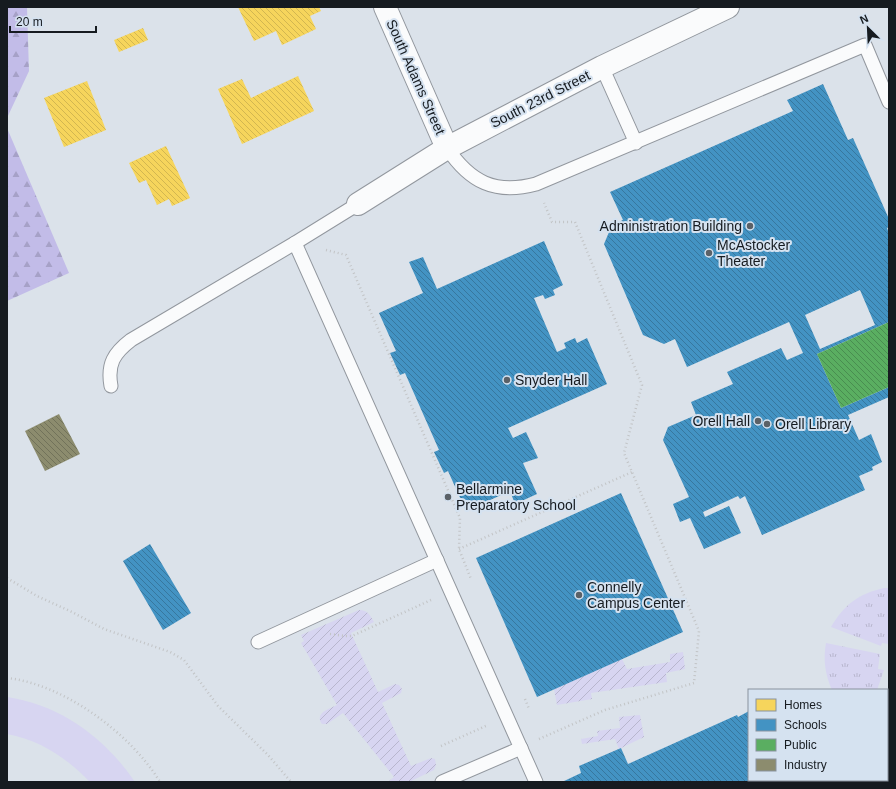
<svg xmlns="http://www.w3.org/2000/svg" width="896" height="789" font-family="Helvetica,sans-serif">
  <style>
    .grass { fill: url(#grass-tufts) }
    .forest { fill: url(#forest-firs) }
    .garden { fill: url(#garden-furrows) }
    .pitch { fill: #d7d5f1 }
    .homes { fill: url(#homes-back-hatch) }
    .schools { fill: url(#schools-back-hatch); fill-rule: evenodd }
    .public { fill: url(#public-back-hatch) }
    .industry { fill: url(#industry-back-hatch) }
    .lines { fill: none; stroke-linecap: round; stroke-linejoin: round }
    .lane-casing { stroke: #92979e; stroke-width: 15 }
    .street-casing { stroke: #92979e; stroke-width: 24 }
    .path { stroke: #c2c4c6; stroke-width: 2.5; stroke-dasharray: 1 3; stroke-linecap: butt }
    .lane { stroke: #fafbfc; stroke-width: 13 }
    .street { stroke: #fafbfc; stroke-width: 22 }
    .poi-dot { fill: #5b6167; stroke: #d5e2f0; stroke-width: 1.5 }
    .labels { text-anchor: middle; stroke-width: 4; stroke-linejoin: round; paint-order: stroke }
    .street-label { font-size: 14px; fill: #161b20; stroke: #d5e2f0 }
    .poi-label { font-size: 14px; fill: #161b20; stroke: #d5e2f0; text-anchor: start }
  </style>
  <defs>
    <pattern id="grass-tufts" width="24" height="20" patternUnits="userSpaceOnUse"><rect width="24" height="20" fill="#d7d5f1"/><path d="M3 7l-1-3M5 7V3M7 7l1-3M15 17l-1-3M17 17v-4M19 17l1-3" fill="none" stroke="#b8b6ce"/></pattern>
    <pattern id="forest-firs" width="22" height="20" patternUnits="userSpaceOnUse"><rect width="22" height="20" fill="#c2bce8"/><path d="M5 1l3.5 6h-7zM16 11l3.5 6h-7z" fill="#a6a1c7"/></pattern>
    <pattern id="garden-furrows" width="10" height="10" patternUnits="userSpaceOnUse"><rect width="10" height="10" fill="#d7d5f1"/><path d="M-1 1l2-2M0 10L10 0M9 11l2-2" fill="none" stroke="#b8b6ce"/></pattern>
    <pattern id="homes-back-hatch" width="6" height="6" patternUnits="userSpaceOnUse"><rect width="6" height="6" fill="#f6d55c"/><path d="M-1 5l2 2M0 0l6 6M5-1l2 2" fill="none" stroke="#d2b650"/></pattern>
    <pattern id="schools-back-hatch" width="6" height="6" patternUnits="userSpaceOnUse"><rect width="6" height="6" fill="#4393c3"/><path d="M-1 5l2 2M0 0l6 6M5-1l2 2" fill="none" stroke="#37779e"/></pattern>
    <pattern id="public-back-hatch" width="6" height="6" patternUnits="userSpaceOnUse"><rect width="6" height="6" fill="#5aae61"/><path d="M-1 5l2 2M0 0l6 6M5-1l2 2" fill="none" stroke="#498d50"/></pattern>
    <pattern id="industry-back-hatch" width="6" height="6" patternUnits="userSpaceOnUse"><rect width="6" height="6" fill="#8c8c6e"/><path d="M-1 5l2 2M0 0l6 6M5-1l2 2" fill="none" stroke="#71725a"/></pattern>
  </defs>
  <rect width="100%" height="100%" fill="#dbe2ea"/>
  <g class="grass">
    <path d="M884,588H889V644L882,643L881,646L831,627C845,604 858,594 884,588Z"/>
    <path d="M826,643L880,654L878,669L884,670L877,690H832C825,675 823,659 826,643Z"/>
  </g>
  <g class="forest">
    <polygon points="7,7 27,8 29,71 7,118"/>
    <polygon points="7,128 69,273 7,301"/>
  </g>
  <g class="garden">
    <path d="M359,610C368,610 370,615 374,622L351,633L378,692L395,684L399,685L402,689L401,693L382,703L411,766L431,758L435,759L436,765L434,770L409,782H388L394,777L343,713L327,724H322C314,713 329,709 337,705L301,643L304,641L301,635Z"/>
    <polygon points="683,652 685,669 666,673 667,682 591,693 592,699 557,705 554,689 622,659 627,669 670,662 670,654"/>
    <polygon points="640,715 644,737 619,749 615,739 582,744 581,739 598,736 597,731 620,728 619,717"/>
  </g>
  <path class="pitch" d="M7,697C61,705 105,738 135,782H90C67,758 40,740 7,734Z"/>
  <g class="homes">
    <polygon points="238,7 319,7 321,11 310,16 316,29 282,45 276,31 254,41"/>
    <polygon points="143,28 148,40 119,52 114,40"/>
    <polygon points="298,76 314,111 242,144 218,89 242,79 251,98"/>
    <polygon points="87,81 106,130 64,147 44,98"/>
    <polygon points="166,146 190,198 172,206 169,199 157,205 146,180 139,183 129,163"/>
  </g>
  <g class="schools">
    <path d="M823,84L848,140L853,138L889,219V227L887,228L889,234V322L817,354L841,408L889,387V397L848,415L859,440L871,434L882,462L872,467L873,470L859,476L865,490L762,535L745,496L740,499L738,496L703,512L705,517L729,506L741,533L704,549L690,518L680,522L673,504L689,497L663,440L668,427L696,415L691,402L733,384L727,372L781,348L787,360L803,353L789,322L687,367L675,339L664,344L643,335L604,244L612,225L623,220L610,192L793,111L787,100ZM860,290L875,325L820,349L805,315Z"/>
    <polygon points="544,241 563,285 553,290 555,295 545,299 543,295 534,298 557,352 566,348 564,343 575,338 577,343 587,338 607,384 508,428 513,438 526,432 538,458 523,463 537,494 515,504 510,491 466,511 448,471 444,473 434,452 439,450 405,373 400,375 390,353 396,351 379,313 423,293 409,262 423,257 437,289"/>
    <polygon points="621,493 683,632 537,697 476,558"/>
    <polygon points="150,544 191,613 163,630 123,561"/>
    <polygon points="749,711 749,780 822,780 822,782 562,782 581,773 579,766 621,748 628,764 737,715 738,717"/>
  </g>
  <polygon class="public" points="889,322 889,387 841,408 817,354"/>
  <polygon class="industry" points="59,414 80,454 45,471 25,431"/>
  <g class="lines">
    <g class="lane-casing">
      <g id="lane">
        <polyline points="602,67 636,143"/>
        <path d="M447,148C470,182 495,195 536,184L865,45L889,102"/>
        <polyline points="295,243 536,782"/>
        <path d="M111,386C107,364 114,353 131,340L295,243L358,204"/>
        <polyline points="258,642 437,560"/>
        <polyline points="442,782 521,748"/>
      </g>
    </g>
    <g class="street-casing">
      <g id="street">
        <polyline points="385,7 447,148"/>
        <polyline points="358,204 447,148 602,67 728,7"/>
      </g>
    </g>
    <g class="path">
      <polyline points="326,250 346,255 460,518 459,549 471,579"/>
      <polyline points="459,549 632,472"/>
      <polyline points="7,578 37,596 72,612 104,629 170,652 184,660 218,706 268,755 291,782"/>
      <polyline points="330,634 345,636 352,636 431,600"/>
      <path d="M7,678C64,684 131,734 160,782"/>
      <polyline points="525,699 529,709"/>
      <polyline points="539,739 605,710 694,683 699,631 624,453 642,385 575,222 552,222 544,203"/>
      <polyline points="441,746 488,725"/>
    </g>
    <use href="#lane" class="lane"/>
    <use href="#street" class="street"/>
  </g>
  <g class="poi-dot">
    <circle cx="750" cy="226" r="4"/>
    <circle cx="709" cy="253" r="4"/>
    <circle cx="507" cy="380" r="4"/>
    <circle cx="758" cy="421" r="4"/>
    <circle cx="767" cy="424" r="4"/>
    <circle cx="448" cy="497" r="4"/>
    <circle cx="579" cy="595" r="4"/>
  </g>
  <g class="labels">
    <g class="street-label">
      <text transform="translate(416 77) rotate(66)" y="5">South Adams Street</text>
      <text transform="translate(540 99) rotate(-27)" y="5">South 23rd Street</text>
    </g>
    <g class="poi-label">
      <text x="742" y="231" text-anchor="end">Administration Building</text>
      <text x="717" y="250">McAstocker<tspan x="717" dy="16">Theater</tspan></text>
      <text x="515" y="385">Snyder Hall</text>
      <text x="750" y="426" text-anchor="end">Orell Hall</text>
      <text x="775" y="429">Orell Library</text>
      <text x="456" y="494">Bellarmine<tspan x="456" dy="16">Preparatory School</tspan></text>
      <text x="587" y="592">Connelly<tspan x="587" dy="16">Campus Center</tspan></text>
    </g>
  </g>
  <rect width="896" height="789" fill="none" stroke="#161b20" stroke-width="16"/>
  <rect x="748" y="689" width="140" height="92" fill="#d5e2f0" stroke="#89929d"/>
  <rect x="756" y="699" width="20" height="12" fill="#f6d55c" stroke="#89929d"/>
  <text x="784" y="709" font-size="12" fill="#161b20">Homes</text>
  <rect x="756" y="719" width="20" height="12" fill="#4393c3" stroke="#89929d"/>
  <text x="784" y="729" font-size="12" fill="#161b20">Schools</text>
  <rect x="756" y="739" width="20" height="12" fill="#5aae61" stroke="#89929d"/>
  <text x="784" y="749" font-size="12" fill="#161b20">Public</text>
  <rect x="756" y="759" width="20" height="12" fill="#8c8c6e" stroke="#89929d"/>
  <text x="784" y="769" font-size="12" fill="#161b20">Industry</text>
  <g transform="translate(868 28) rotate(336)" stroke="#d5e2f0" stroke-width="3" paint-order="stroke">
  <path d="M0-3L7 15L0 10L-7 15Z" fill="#161b20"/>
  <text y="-6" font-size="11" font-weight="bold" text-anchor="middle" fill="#161b20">N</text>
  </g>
  <path d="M10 26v6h86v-6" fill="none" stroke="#161b20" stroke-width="2"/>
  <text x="16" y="26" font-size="12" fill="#161b20" stroke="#d5e2f0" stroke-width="3" paint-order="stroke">20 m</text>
</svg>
